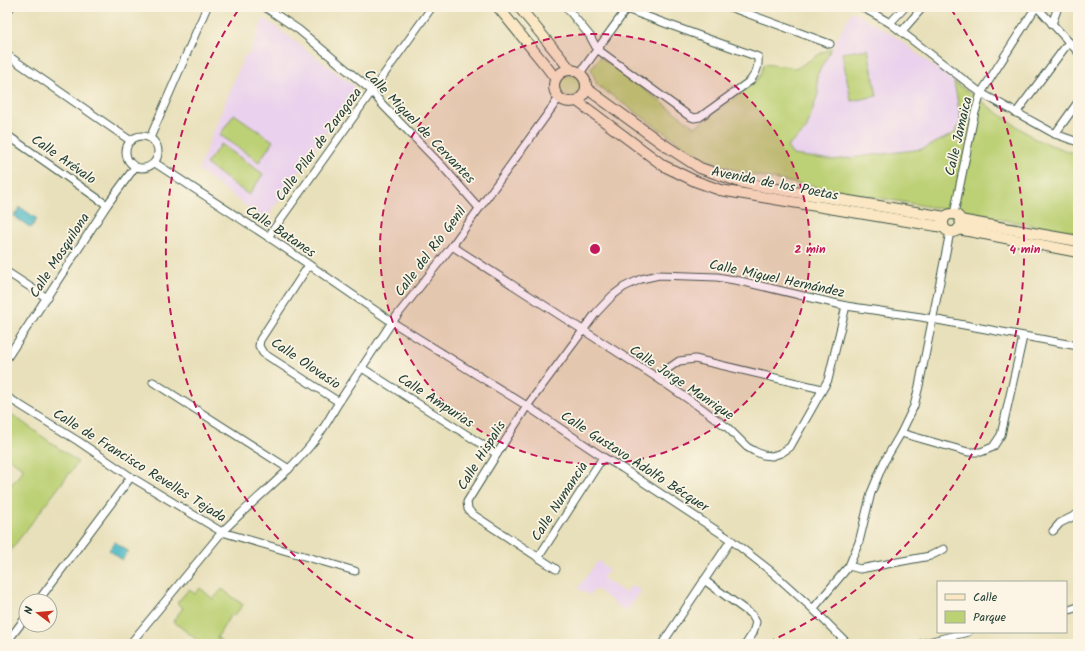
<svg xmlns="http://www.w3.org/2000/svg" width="1085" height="651" font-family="Kalam,sans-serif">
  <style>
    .built { fill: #ead1ed }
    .green { fill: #bcd074; stroke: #6e8654 }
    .water { fill: #4bb8c5; stroke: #357a7c }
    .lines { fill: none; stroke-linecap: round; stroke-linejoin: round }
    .minor-casing { stroke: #3d5548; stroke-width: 9 }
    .secondary-casing { stroke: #3d5548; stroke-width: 12 }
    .minor { stroke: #fff; stroke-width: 7 }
    .secondary { stroke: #fbe7c3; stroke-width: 10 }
    .ring { fill: none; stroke: #c2185b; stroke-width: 2; stroke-dasharray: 7 5 }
    .labels { text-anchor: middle; stroke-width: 3.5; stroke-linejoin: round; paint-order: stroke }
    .street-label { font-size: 14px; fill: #1f3d34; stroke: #fcf5e5 }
    .centre { fill: #c2185b; stroke: #fcf5e5; stroke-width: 2 }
    .ring-label { font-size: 12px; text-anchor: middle; font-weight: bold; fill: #c2185b; stroke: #fcf5e5; stroke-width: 3.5; stroke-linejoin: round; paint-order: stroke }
  </style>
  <rect width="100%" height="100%" fill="#fcf5e5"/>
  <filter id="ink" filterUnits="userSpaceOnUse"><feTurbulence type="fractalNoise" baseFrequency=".025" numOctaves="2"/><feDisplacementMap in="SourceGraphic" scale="8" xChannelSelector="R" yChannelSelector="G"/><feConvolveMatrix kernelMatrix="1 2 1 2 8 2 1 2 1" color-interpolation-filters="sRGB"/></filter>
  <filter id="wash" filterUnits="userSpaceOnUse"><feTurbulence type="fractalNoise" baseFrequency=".012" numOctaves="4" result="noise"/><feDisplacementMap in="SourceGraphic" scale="16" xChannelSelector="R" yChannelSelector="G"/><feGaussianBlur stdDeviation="0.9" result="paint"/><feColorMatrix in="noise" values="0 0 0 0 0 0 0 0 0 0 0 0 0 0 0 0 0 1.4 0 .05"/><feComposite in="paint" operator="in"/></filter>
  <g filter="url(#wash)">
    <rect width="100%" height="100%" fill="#e8e0ba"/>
    <g class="built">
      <polygon points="852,11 893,35 954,82 961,121 954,133 948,138 923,149 833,160 793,155 787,147 806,130 818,94 817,76"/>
      <polygon points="264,18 353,85 356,90 265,220 198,170 244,56 249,54"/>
      <polygon points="598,561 609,569 603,578 625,593 632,585 641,591 626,612 596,589 589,595 578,588"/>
    </g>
    <g class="green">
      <polygon points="832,48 817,75 818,94 806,130 787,147 793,155 833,160 923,149 955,133 961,121 954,82 1035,139 1078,155 1078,233 772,179 741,172 705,159 672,138 597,85 591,69 600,57 695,127 754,83 760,76 764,64 797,68 823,52"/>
      <polygon points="868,49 877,96 851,101 842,53"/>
      <circle cx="570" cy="86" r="11"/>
      <polygon points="234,114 273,141 259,162 220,135"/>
      <polygon points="221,144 263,174 249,195 206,164"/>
      <polygon points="7,411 78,462 7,555 7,490 24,469 7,457"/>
      <polygon points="200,588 213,599 222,589 243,605 234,616 231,614 217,638 221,640 218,644 202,644 173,621 183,608 177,603 189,589 195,594"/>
    </g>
    <g class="water">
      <polygon points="20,207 37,219 31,228 14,216"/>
      <polygon points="115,542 128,551 122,560 109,550"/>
    </g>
  </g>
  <g filter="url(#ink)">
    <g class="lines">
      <g class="minor-casing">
        <g id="minor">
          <polyline points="265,7 299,30 372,91 381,103 444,168 479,208"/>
          <path d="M566,7L590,36L597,49L689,116L694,118L700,117L750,81C756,73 759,67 758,57L626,9"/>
          <polyline points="730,7 830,44"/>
          <polyline points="862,7 890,23 981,93 1055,134 1078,142"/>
          <polyline points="1037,7 1078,52"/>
          <polyline points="7,12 11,7"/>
          <polyline points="890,23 905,7"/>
          <polyline points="1052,24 1058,7"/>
          <polyline points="902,31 923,7"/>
          <polyline points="7,55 131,141"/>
          <polyline points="580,73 628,7"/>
          <polyline points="1016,113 1069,42"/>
          <polyline points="1055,134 1078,102"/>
          <polyline points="7,135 107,205"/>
          <circle cx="142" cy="152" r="16"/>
          <polyline points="150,138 207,7"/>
          <polyline points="155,163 279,244 392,322 527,406 603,457 622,468 731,540 772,572 813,609 848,644"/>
          <polyline points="954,214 974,116 981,93 1036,7"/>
          <polyline points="268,237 432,7"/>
          <polyline points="452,246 656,377 704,410 728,428 747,447 754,451 763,455 772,456 781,453 790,447 803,424 828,380 846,306"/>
          <polyline points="309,265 260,340 259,346 263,353 339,402 392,322 452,246 559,98"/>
          <polyline points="7,272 47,298"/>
          <polyline points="7,358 107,205 135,167"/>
          <polyline points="362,368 497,454"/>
          <polyline points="656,377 679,361 695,359 822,389"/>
          <polyline points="153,382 289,469"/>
          <polyline points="7,397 78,441 131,477 222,532 355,571"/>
          <polyline points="901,433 968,452 981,452 993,447 1001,435 1023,337"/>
          <polyline points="1053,531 1060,523 1078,514"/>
          <polyline points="538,558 603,457"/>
          <polyline points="849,566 860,569 930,556 944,549"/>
          <polyline points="556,569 472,514 468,509 467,502 527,406 596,313 612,296 624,287 641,279 659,275 717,277 740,281 846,306 921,317 1078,346"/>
          <polyline points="704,580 752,615 756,622 753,633 746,644"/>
          <polyline points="38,601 131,477"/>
          <polyline points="813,609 849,566 859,542 871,493 884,462 901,433 914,406 919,386 950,232"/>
          <polyline points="1066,611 1078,607"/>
          <polyline points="7,642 26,617"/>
          <path d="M130,644L222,532C252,501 287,475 314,441C324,429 331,415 339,402"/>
          <polyline points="662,644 731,540"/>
          <polyline points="920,644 968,632"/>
        </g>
      </g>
      <g class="secondary-casing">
        <g id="secondary">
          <polyline points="498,7 546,66 555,78"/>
          <polyline points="519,7 570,69"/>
          <circle cx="570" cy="86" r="16"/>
          <polyline points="586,88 660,142 700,168 740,182 759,186 945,217"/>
          <polyline points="577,101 664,166 695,181 720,190 943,227"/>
          <circle cx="952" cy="223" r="9"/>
          <polyline points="960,220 1078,241"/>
          <polyline points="958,229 1078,252"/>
        </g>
      </g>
      <use href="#minor" class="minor"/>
      <use href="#secondary" class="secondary"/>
    </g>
  </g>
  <circle cx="595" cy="249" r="215" fill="#c2185b" fill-opacity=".12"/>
  <g class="ring">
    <circle cx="595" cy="249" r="215"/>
    <path d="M424 643A430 430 0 0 1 239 9M951 9A430 430 0 0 1 766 643"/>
  </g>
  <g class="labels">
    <g class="street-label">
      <text transform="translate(420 126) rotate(46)" y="5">Calle Miguel de Cervantes</text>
      <text transform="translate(958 136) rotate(-77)" y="5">Calle Jamaica</text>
      <text transform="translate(318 144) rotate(-54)" y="5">Calle Pilar de Zaragoza</text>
      <text transform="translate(64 159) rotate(35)" y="5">Calle Arévalo</text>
      <text transform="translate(775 183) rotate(11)" y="5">Avenida de los Poetas</text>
      <text transform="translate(281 231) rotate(34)" y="5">Calle Batanes</text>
      <text transform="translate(430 251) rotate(-53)" y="5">Calle del Río Genil</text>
      <text transform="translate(59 255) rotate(-57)" y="5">Calle Mosquilona</text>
      <text transform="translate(777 278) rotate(12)" y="5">Calle Miguel Hernández</text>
      <text transform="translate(306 363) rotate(34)" y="5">Calle Olovasio</text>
      <text transform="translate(682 382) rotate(34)" y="5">Calle Jorge Manrique</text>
      <text transform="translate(436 400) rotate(33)" y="5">Calle Ampurias</text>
      <text transform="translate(481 455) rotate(-58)" y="5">Calle Hispalis</text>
      <text transform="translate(635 461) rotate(33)" y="5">Calle Gustavo Adolfo Bécquer</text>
      <text transform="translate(140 465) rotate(32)" y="5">Calle de Francisco Revelles Tejada</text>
      <text transform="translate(559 501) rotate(-57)" y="5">Calle Numancia</text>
    </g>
  </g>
  <circle cx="595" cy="249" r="6" class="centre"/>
  <g class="ring-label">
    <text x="810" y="253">2 min</text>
    <text x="1025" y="253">4 min</text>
  </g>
  <rect width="1085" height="651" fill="none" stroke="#fcf5e5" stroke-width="24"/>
  <rect x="937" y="581" width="130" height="52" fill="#fcf5e5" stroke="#a4ab9e"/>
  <rect x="945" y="594" width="20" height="6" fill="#fbe7c3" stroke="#a4ab9e"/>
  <text x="973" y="601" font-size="12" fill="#1f3d34">Calle</text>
  <rect x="945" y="611" width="20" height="12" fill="#bcd074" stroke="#a4ab9e"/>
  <text x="973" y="621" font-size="12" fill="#1f3d34">Parque</text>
  <g transform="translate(38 613) rotate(286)"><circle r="19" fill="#fcf5e5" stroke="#a4ab9e"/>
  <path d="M0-3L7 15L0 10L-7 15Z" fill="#c8321e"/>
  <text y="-6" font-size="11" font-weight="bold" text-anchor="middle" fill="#1f3d34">N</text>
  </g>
</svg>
